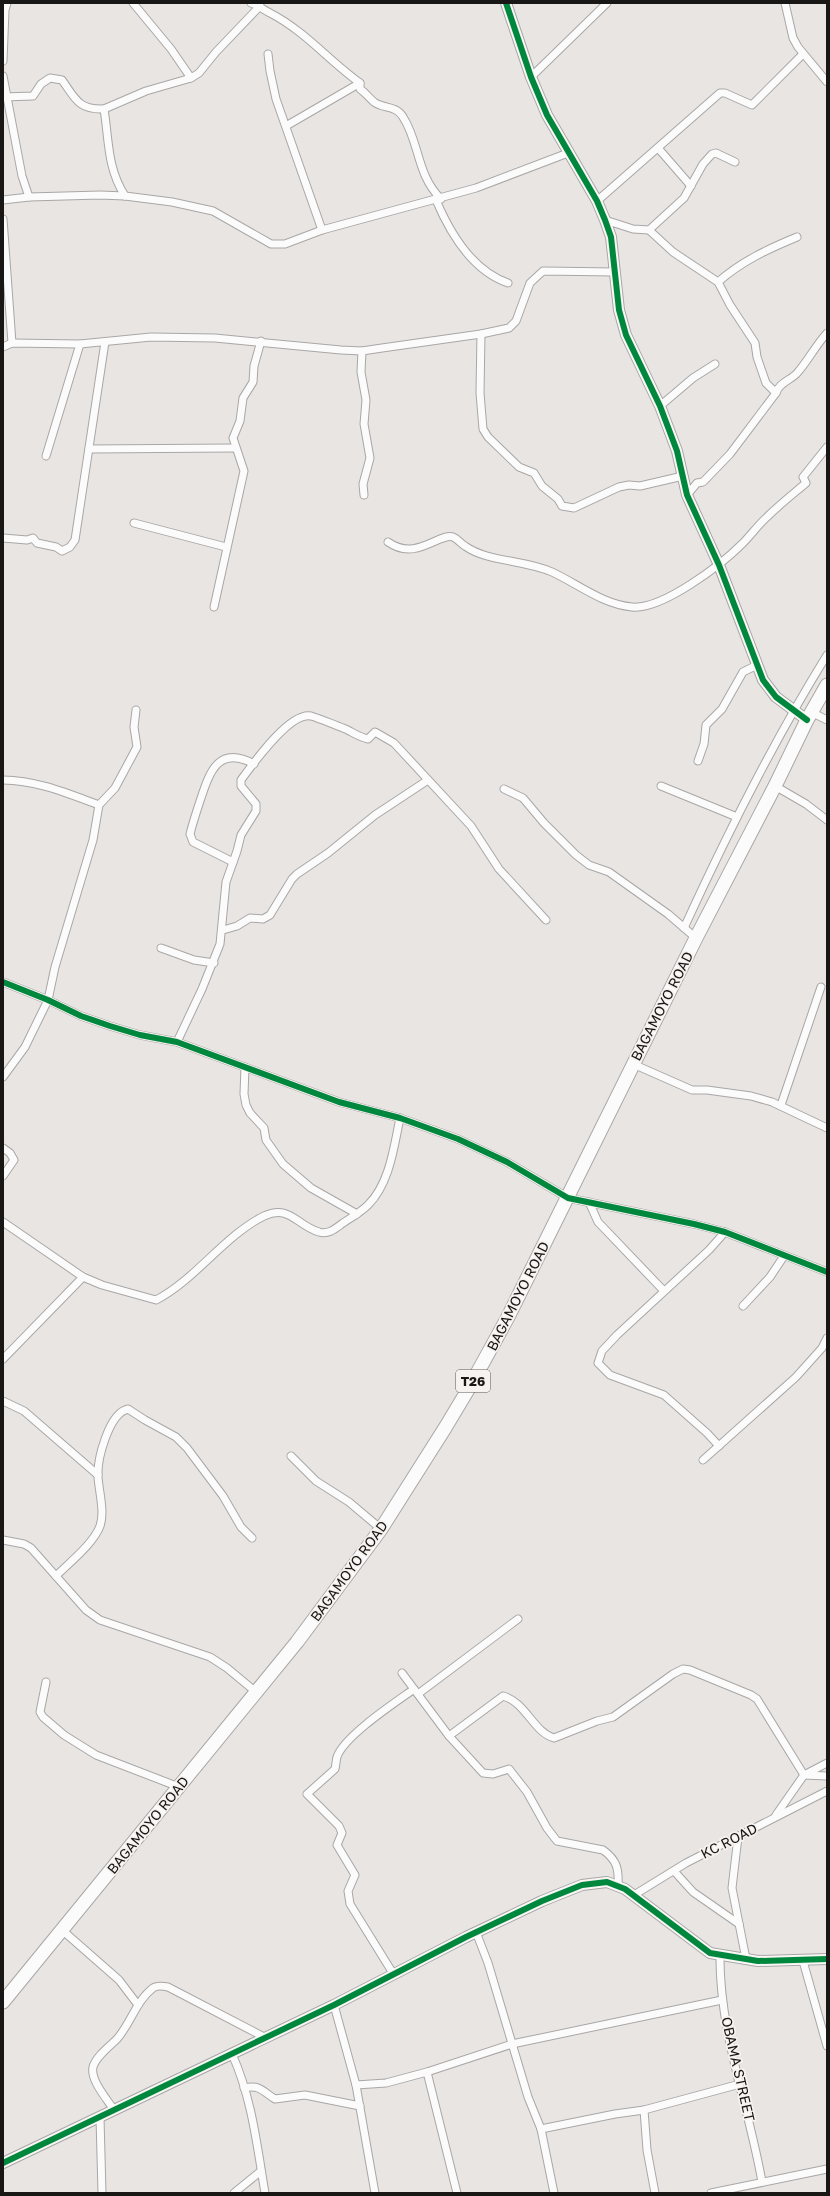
<svg xmlns="http://www.w3.org/2000/svg" width="830" height="2196" font-family="'Golos Text',sans-serif">
  <style>
    .lines { fill: none; stroke-linecap: round; stroke-linejoin: round }
    .street-casing { stroke: #a9a7a6; stroke-width: 9 }
    .secondary-casing { stroke: #a9a7a6; stroke-width: 12 }
    .highway-casing { stroke: #a9a7a6; stroke-width: 15 }
    .street { stroke: #fcfbfb; stroke-width: 7 }
    .secondary { stroke: #fcfbfb; stroke-width: 10 }
    .highway { stroke: #fcfbfb; stroke-width: 13 }
    .cycleway-casing { stroke: #f6f2ef; stroke-width: 8 }
    .cycleway { stroke: #00873e; stroke-width: 6 }
    .labels { text-anchor: middle; stroke-width: 3.5; stroke-linejoin: round; paint-order: stroke }
    .shield { fill: #f6f2ef; stroke: #5b5957; stroke-width: 1 }
    .shield-label { font-size: 13px; font-weight: bold; fill: #191716 }
    .street-label { font-size: 14px; fill: #191716; stroke: #f6f2ef }
  </style>
  <rect width="100%" height="100%" fill="#e8e5e3"/>
  <g class="lines">
    <g class="street-casing">
      <g id="street">
        <polyline points="133,3 171,49 191,78"/>
        <path d="M251,3C259,5 263,10 270,13C305,31 329,61 360,83V89C366,93 369,98 374,102C383,109 396,105 403,117C420,143 416,174 441,199"/>
        <polyline points="785,3 793,38 798,47 827,82"/>
        <polyline points="268,54 270,71 276,99 322,230"/>
        <polyline points="3,61 5,10 7,3"/>
        <polyline points="3,76 22,176 29,197"/>
        <polyline points="531,77 607,3"/>
        <path d="M3,97L33,96L41,84L50,78L62,80C75,98 78,110 104,109L146,91L191,78L199,73L216,52L260,6"/>
        <path d="M104,109C109,140 107,168 125,196"/>
        <polyline points="286,126 360,83"/>
        <polyline points="658,148 691,186"/>
        <polyline points="3,200 29,197 100,195 125,196 172,202 213,211 271,244 285,244 322,230 476,188 568,153"/>
        <path d="M436,200C450,233 473,271 508,283"/>
        <polyline points="597,201 720,93 725,93 752,105 803,54"/>
        <polyline points="3,219 12,343"/>
        <polyline points="605,220 633,229 649,230 684,198 703,164 712,154 716,153 735,162"/>
        <polyline points="649,230 673,252 718,282 730,305 755,343 757,357 766,383 776,393"/>
        <path d="M718,282C742,261 768,249 797,237"/>
        <polyline points="481,334 480,393 483,429 488,437 519,467 534,473 542,486 558,499 562,506 574,508 619,487 629,485 640,486 683,476"/>
        <polyline points="3,347 12,343 80,344 151,337 215,338 341,350 362,351 382,348 481,334 509,328 516,321 530,283 543,271 615,272"/>
        <polyline points="362,351 361,372 366,400 364,424 370,458 363,484 364,495"/>
        <polyline points="660,406 693,378 715,364"/>
        <polyline points="89,449 234,448"/>
        <polyline points="46,456 80,344"/>
        <path d="M687,495L697,483L703,482L730,454L776,393C779,382 792,380 798,372C809,359 816,345 827,333"/>
        <polyline points="134,523 226,547"/>
        <polyline points="3,538 27,540 33,538 37,543 56,547 62,551 70,547 75,540 105,342"/>
        <path d="M388,542C416,562 440,532 453,537C458,539 461,544 465,546C472,551 480,554 487,556C508,562 532,563 552,572C578,584 602,604 632,607C662,610 721,565 742,544C751,535 758,525 767,517C779,505 793,494 806,483L803,477L827,447"/>
        <polyline points="214,607 244,471 233,438 240,421 243,398 253,382 254,366 261,341"/>
        <polyline points="811,712 827,720"/>
        <polyline points="698,761 704,744 706,725 722,709 743,672 757,665"/>
        <path d="M3,780C36,780 69,794 99,805"/>
        <polyline points="661,786 737,817"/>
        <polyline points="775,786 806,804 827,820"/>
        <polyline points="504,789 523,798 544,823 576,855 589,865 609,872 668,914 696,938"/>
        <path d="M233,862L193,842L190,834C193,822 197,810 201,798C210,771 219,745 254,764"/>
        <path d="M684,928C727,834 773,742 827,655"/>
        <polyline points="223,930 237,926 250,918 263,919 270,915 292,879 297,874 328,853 375,815 428,780"/>
        <polyline points="161,948 194,960 214,963"/>
        <polyline points="3,982 48,1000 81,1016 110,1026 140,1035 177,1042 339,1102 400,1118 458,1139 507,1162 568,1198 694,1224 725,1232 827,1272"/>
        <path d="M177,1042L202,989L220,944L226,882L237,851L241,835L256,811V804L241,786V780C253,764 290,711 311,716C321,719 332,724 343,728C351,731 358,737 368,739L375,732L394,743L471,826L499,869L546,920"/>
        <polyline points="633,1064 692,1090 707,1090 751,1096 772,1102 827,1128"/>
        <polyline points="245,1067 244,1094 246,1105 250,1113 264,1128 266,1140 283,1164 311,1188 357,1214"/>
        <polyline points="3,1077 25,1047 48,1000 55,967 93,840 99,805 115,788 137,747 134,727 136,710"/>
        <polyline points="781,1105 821,987"/>
        <polyline points="3,1148 10,1153 14,1160 3,1176"/>
        <polyline points="589,1202 598,1222 664,1291"/>
        <path d="M3,1222L83,1277L102,1285L156,1300C194,1281 225,1235 264,1216C290,1204 297,1226 319,1232C329,1235 336,1228 343,1223C352,1217 361,1212 368,1205C390,1183 394,1146 400,1118"/>
        <polyline points="743,1306 770,1277 784,1256"/>
        <polyline points="3,1359 83,1277"/>
        <polyline points="3,1401 24,1411 98,1475"/>
        <polyline points="719,1446 707,1433 664,1395 610,1375 598,1363 602,1351 617,1335 709,1250 725,1232"/>
        <polyline points="291,1456 316,1481 349,1502 381,1529"/>
        <polyline points="703,1460 796,1377 822,1348 827,1338"/>
        <polyline points="3,1540 24,1544 31,1548 86,1610 100,1620 210,1657 227,1668 256,1692"/>
        <path d="M56,1576C69,1563 94,1543 100,1526C105,1512 99,1492 98,1477C97,1459 109,1413 128,1409L145,1420L176,1437L187,1448L223,1496L241,1527L252,1538"/>
        <path d="M402,1673L449,1736L483,1773L493,1774L509,1769L527,1792L547,1828L557,1841L603,1850C617,1860 619,1869 618,1886"/>
        <polyline points="46,1682 40,1712 43,1717 64,1735 96,1755 179,1787"/>
        <polyline points="418,1694 518,1619"/>
        <path d="M449,1736L503,1696C526,1702 533,1732 554,1738L597,1721L613,1717L673,1674L683,1669L690,1670L751,1695L757,1699L804,1775L827,1776"/>
        <polyline points="776,1815 804,1775 827,1763"/>
        <polyline points="738,1837 732,1888 746,1959"/>
        <polyline points="674,1871 693,1892 739,1924"/>
        <polyline points="634,1895 686,1863 827,1791"/>
        <polyline points="62,1930 119,1980 138,2005"/>
        <polyline points="476,1932 488,1963 528,2097 541,2129 554,2193"/>
        <path d="M720,1954C719,2032 749,2107 762,2182"/>
        <polyline points="803,1961 827,2046"/>
        <path d="M394,1975L350,1904L348,1891L355,1875L337,1845L342,1833L339,1826L307,1794L335,1769C336,1765 336,1760 337,1757C344,1736 396,1702 414,1689"/>
        <polyline points="334,2005 356,2085 375,2193"/>
        <path d="M232,2054C252,2098 257,2146 265,2193"/>
        <polyline points="427,2072 457,2193"/>
        <polyline points="356,2085 386,2083 427,2072 512,2044 722,2000"/>
        <path d="M244,2088C260,2084 263,2092 275,2099L305,2095L360,2106"/>
        <path d="M114,2110C107,2099 90,2080 93,2067C96,2056 110,2046 117,2039C131,2023 136,2001 153,1988C157,1985 163,1986 168,1987L266,2038"/>
        <polyline points="644,2110 647,2150 655,2193"/>
        <polyline points="100,2118 102,2193"/>
        <polyline points="541,2129 615,2114 644,2110 740,2084"/>
        <polyline points="234,2193 261,2171"/>
        <polyline points="711,2193 827,2169"/>
      </g>
    </g>
    <g class="secondary-casing">
      <g id="secondary">
        <polyline points="506,3 531,77 547,115 597,201 605,220 611,237 619,310 626,335 660,406 677,451 687,495 719,565 763,680 776,697 807,720"/>
        <polyline points="3,2163 334,2005 466,1937 542,1901 582,1885 607,1882 625,1889 710,1953 758,1961 827,1959"/>
      </g>
    </g>
    <g class="highway-casing">
      <polyline id="highway" points="3,2002 297,1642 381,1529 445,1428 469,1388 508,1317 696,938 775,786 807,720 827,685"/>
    </g>
    <use href="#street" class="street"/>
    <use href="#secondary" class="secondary"/>
    <use href="#highway" class="highway"/>
    <g class="cycleway-casing">
      <g id="cycleway">
        <polyline points="506,3 531,77 547,115 597,201 605,220 611,237 619,310 626,335 660,406 677,451 687,495 719,565 763,680 776,697 807,720"/>
        <polyline points="3,982 48,1000 81,1016 110,1026 140,1035 177,1042 339,1102 400,1118 458,1139 507,1162 568,1198 694,1224 725,1232 827,1272"/>
        <polyline points="3,2163 334,2005 466,1937 542,1901 582,1885 607,1882 625,1889 710,1953 758,1961 827,1959"/>
      </g>
    </g>
    <use href="#cycleway" class="cycleway"/>
  </g>
  <g class="labels">
    <rect class="shield" x="456" y="1370" width="34" height="22" rx="3"/>
    <g class="shield-label">
      <text x="473" y="1386">T26</text>
    </g>
    <g class="street-label">
      <text transform="translate(662 1006) rotate(-63)" y="5">BAGAMOYO ROAD</text>
      <text transform="translate(518 1296) rotate(-63)" y="5">BAGAMOYO ROAD</text>
      <text transform="translate(349 1571) rotate(-54)" y="5">BAGAMOYO ROAD</text>
      <text transform="translate(148 1825) rotate(-51)" y="5">BAGAMOYO ROAD</text>
      <text transform="translate(729 1841) rotate(-27)" y="5">KC ROAD</text>
      <text transform="translate(738 2069) rotate(77)" y="5">OBAMA STREET</text>
    </g>
  </g>
  <rect width="830" height="2196" fill="none" stroke="#191716" stroke-width="8"/>
</svg>
